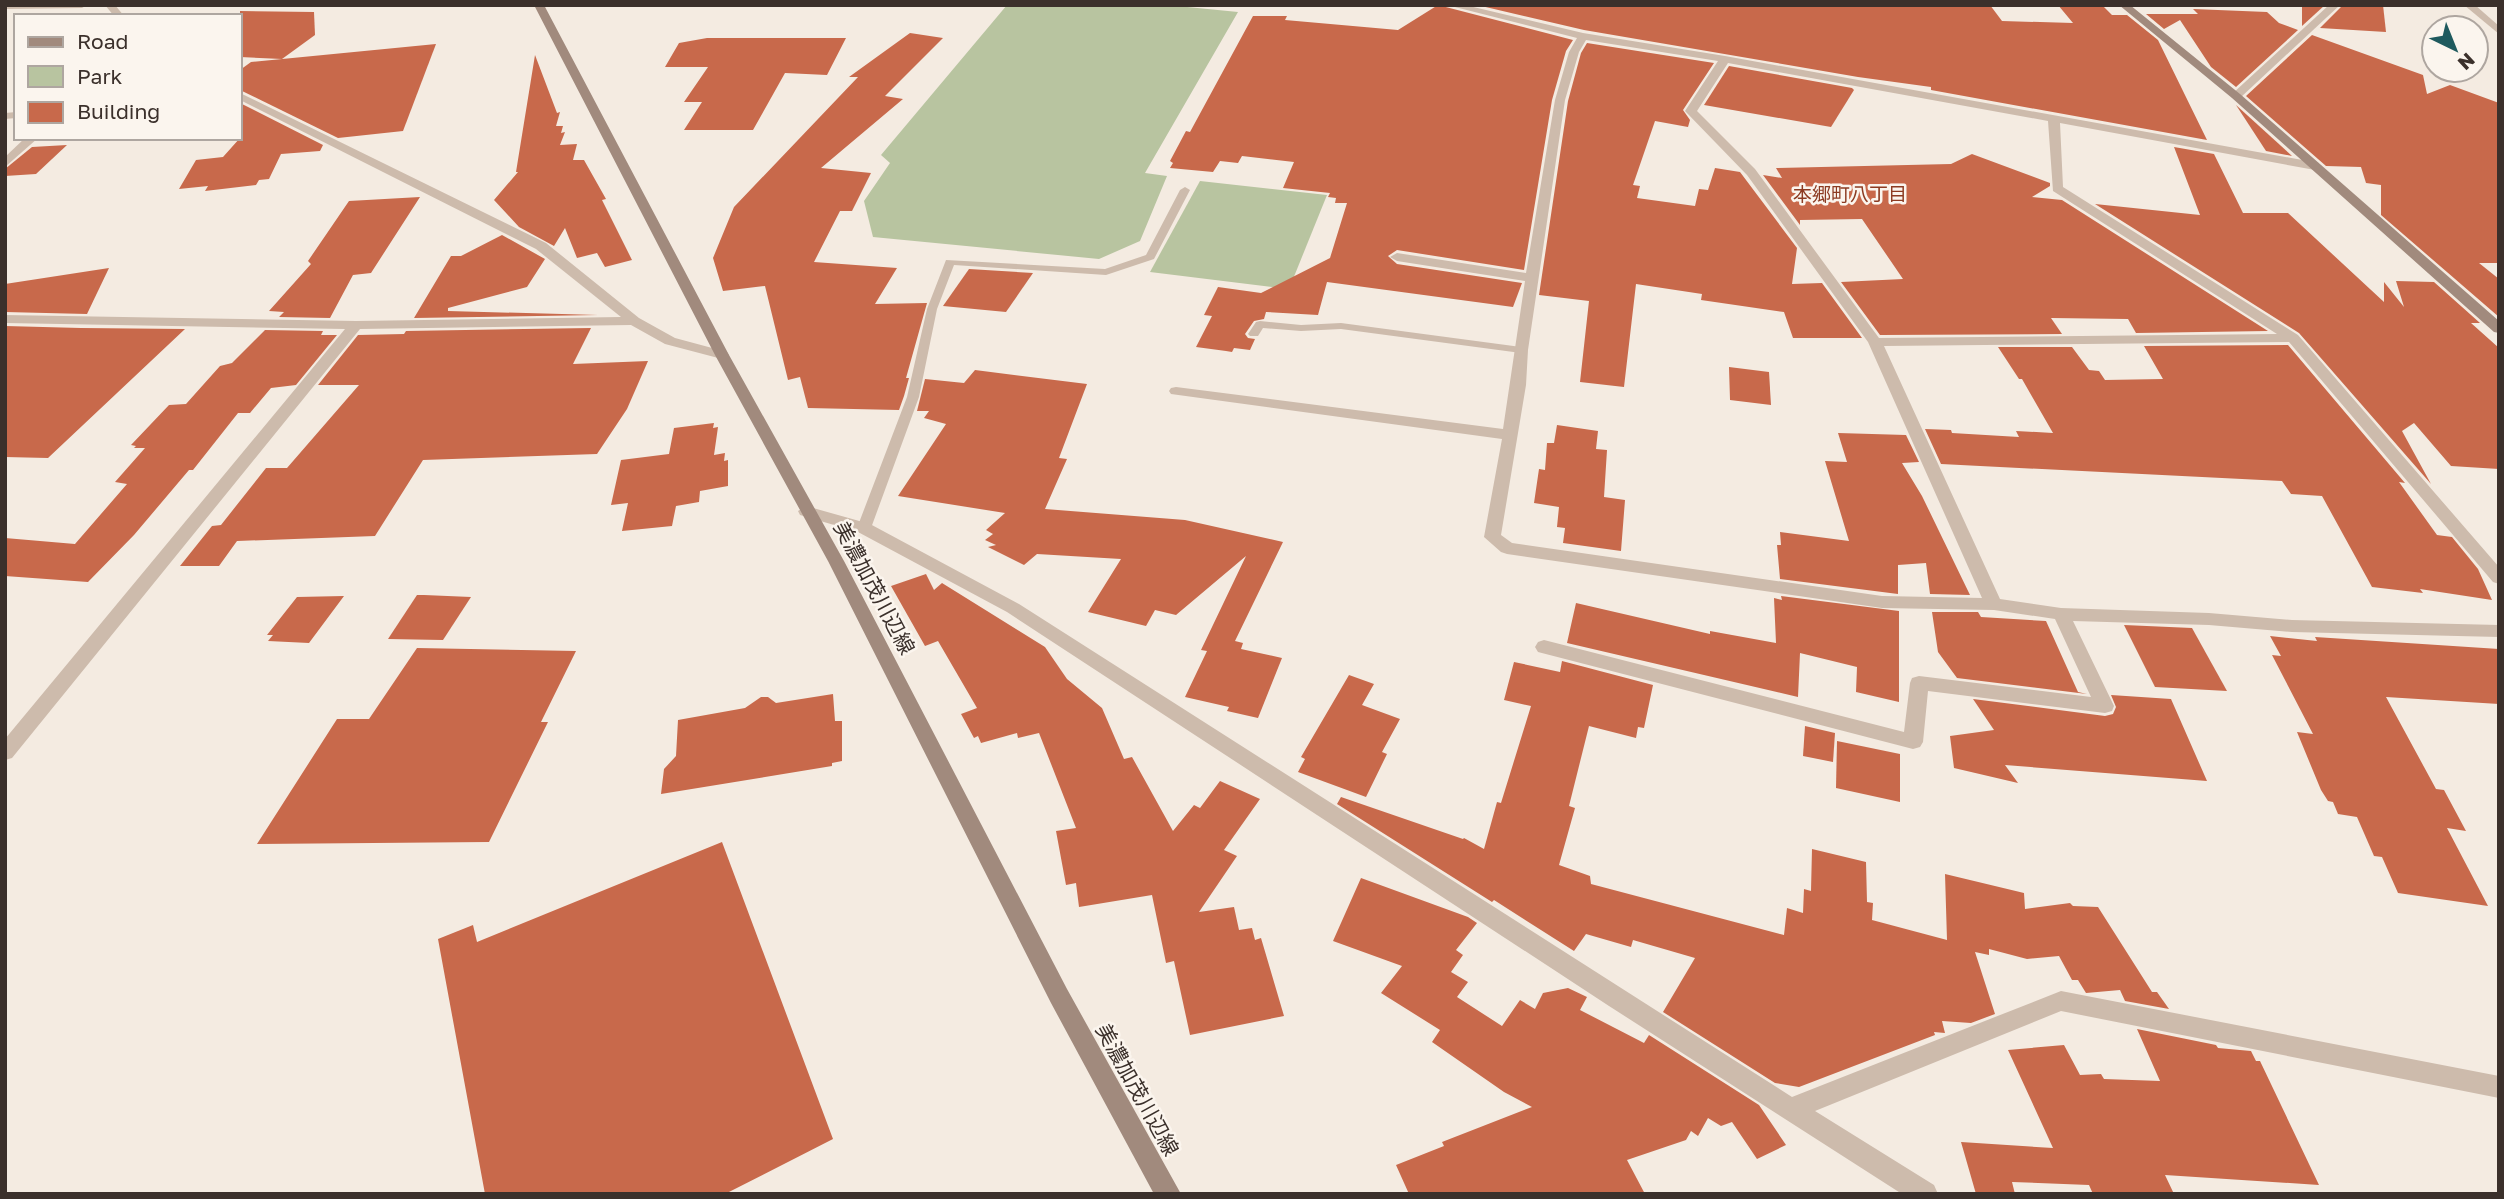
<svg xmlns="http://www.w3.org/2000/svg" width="2504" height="1199" font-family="'Golos Text','Noto Sans JP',sans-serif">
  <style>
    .green { fill: #b8c4a0 }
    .building { fill: #c8694b }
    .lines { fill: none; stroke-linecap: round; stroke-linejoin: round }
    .lane { fill: #cdbbac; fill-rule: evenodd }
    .street { fill: #cdbbac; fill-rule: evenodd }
    .secondary { fill: #a18a7d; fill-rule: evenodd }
    .rail { stroke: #3b302b; stroke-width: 3.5; stroke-dasharray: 1 3.5; stroke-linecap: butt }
    .labels { text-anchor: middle; stroke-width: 5; stroke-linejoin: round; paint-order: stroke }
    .far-neighbourhood-label { font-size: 19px; fill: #8c3b22; stroke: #fbf5ee }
    .street-label { font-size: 21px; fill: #3b302b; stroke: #fbf5ee }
  </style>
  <rect width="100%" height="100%" fill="#f4ebe1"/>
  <g class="green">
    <polygon points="1007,5 1167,5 1238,12 1145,173 1167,176 1140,241 1099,259 873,237 864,201 890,163 881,155"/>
    <polygon points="1200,181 1327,195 1289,289 1150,272"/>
  </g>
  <g class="building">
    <polygon points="1438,5 1573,40 1566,51 1552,100 1524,270 1397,250 1388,256 1397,264 1522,283 1513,307 1327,282 1318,315 1266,312 1264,319 1254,321 1245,334 1248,338 1255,339 1250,350 1234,348 1232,352 1226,351 1196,347 1212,316 1204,315 1218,287 1261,293 1330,258 1347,203 1335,203 1336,198 1328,197 1330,193 1283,188 1294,162 1242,156 1238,163 1220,161 1213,172 1170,168 1173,163 1170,161 1186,131 1190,132 1253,16 1287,16 1285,20 1398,30"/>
    <polygon points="1477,5 1990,5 2002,21 2073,23 2058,5 2102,5 2112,15 2127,15 2158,40 2207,140 1931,90 1931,87 1858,77 1584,30"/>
    <polygon points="2302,5 2325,5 2302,26"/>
    <polygon points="2343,5 2383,5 2386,32 2320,28"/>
    <polygon points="2193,9 2267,12 2279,23 2298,30 2236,87 2211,67 2180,20 2164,29 2146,14 2198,14"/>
    <polygon points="240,11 314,12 315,35 282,59 240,57"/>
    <polygon points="910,33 943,38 885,96 903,99 821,168 871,173 852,211 840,211 814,262 897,268 875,304 927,303 906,378 909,378 904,396 899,410 808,408 800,377 788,380 765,286 723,291 713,258 734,207 858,77 849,77"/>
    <polygon points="2312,35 2423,75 2427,94 2450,85 2499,103 2499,263 2479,263 2499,279 2499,317 2381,215 2381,185 2366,183 2361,167 2326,166 2246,96"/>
    <polygon points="707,38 846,38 827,75 785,73 753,130 684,130 702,102 684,102 708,67 665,67 679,43"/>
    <polygon points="1587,43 1714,63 1683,110 1690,120 1688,127 1655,121 1633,185 1640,186 1637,198 1695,206 1699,189 1708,190 1715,168 1740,172 1797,248 1792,284 1822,283 1862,338 1793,338 1784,312 1701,300 1702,294 1636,284 1624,387 1580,382 1589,301 1539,295 1568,101 1581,53"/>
    <polygon points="436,44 403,131 338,138 240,90 240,70 251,62"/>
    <polygon points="535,55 557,113 560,112 556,126 563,126 561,133 565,132 560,145 577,144 573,160 584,160 606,199 602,200 632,260 605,267 597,253 577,258 565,228 554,246 519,227 494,200 518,172 516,172"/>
    <polygon points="1729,66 1852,88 1854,90 1831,127 1704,105"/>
    <polygon points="240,103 323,145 320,151 281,154 269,179 259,180 256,185 205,191 208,186 179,189 196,160 223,157 240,138"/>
    <polygon points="2236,105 2292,156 2266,151"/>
    <polygon points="67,145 36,174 5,176 5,169 32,147"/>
    <polygon points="2174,147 2214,154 2243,213 2288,213 2384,302 2384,282 2404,307 2396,281 2434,282 2480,323 2471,323 2499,348 2499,469 2451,466 2414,423 2402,431 2431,484 2299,333 2095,204 2200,215"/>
    <polygon points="1972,154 2050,183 2050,186 2032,197 2062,200 2268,331 2136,333 2128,319 2051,318 2062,334 1880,335 1841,282 1903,279 1862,219 1800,220 1800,225 1763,175 1782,178 1776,168 1951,164"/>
    <polygon points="420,197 371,273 353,275 330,318 279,317 284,312 269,311 311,264 308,261 349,201"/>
    <polygon points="502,235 545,259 527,287 448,308 448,311 598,315 414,318 451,256 461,256"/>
    <polygon points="109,268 87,314 5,312 5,284"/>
    <polygon points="969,269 1033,273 1006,312 943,306"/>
    <polygon points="5,326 81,328 185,329 48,458 5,457"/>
    <polygon points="591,328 573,364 648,361 627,409 597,454 423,460 375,536 237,541 219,566 180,566 212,526 221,525 266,468 287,468 359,385 318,385 358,335 404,334 406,331"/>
    <polygon points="265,330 323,331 321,335 337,335 296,385 271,388 250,413 238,413 193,470 189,470 134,535 88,582 5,576 5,538 75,544 127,484 115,482 145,448 134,448 136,446 131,445 169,405 186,404 220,366 232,363"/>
    <polygon points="2288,345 2405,483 2399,482 2437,535 2452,537 2478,569 2492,600 2420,589 2423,593 2372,587 2322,496 2291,494 2282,481 1941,464 1925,429 1951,430 1952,433 2019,437 2016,431 2053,433 2022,379 2019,379 1998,347 2072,347 2089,370 2099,371 2105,380 2163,379 2144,346"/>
    <polygon points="1729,367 1769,372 1771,405 1730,400"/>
    <polygon points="975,370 1087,384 1059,458 1067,459 1045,509 1185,520 1283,542 1235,641 1243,643 1241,649 1282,658 1258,718 1227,711 1229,707 1185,697 1207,651 1201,650 1246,556 1176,615 1155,610 1146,626 1088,612 1121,559 1037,554 1024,565 988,547 996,545 985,540 993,534 986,530 1005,513 898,496 946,424 924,418 929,411 917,411 925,379 964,383"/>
    <polygon points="714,423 713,428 718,427 714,455 725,453 724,461 728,460 728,486 700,491 699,502 676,506 672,526 622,531 628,503 611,505 621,460 669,454 674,428"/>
    <polygon points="1557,425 1598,431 1596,449 1607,450 1604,497 1625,500 1621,551 1563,543 1565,528 1557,527 1559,507 1534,503 1539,469 1545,470 1547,443 1554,443"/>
    <polygon points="1838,433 1906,435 1919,462 1902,463 1922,496 1970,595 1930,594 1926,563 1898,565 1898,594 1780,579 1777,545 1781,545 1780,532 1849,541 1825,461 1847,462"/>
    <polygon points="926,574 934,590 942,583 1045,647 1067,679 1102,708 1124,759 1132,757 1173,831 1194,805 1200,808 1220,781 1260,799 1224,850 1237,856 1199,912 1234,907 1239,930 1252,928 1255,940 1261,938 1284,1016 1190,1035 1174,961 1166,963 1152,895 1079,907 1076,883 1066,885 1056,831 1076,828 1039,733 1018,738 1017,733 981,743 978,736 974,738 961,714 977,708 938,641 925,646 891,586"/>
    <polygon points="417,595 424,595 471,597 443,640 388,639"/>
    <polygon points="344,596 309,643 268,641 273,635 267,635 297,597"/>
    <polygon points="1781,596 1899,611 1899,702 1856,692 1857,667 1800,653 1798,697 1567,643 1576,603 1710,634 1710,631 1776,643 1774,598 1782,600"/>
    <polygon points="1932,612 1978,612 1981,617 2046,621 2078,692 2087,694 1957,678 1938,652"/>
    <polygon points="2124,625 2192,628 2227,691 2155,687"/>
    <polygon points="2270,636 2317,641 2315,637 2499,649 2499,704 2386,697 2436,789 2444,790 2466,831 2447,828 2488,906 2398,893 2382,857 2374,856 2357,817 2338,814 2333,802 2328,801 2321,790 2297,732 2313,734 2272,655 2281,656"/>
    <polygon points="417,648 576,651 541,722 548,722 489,842 257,844 337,719 369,719"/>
    <polygon points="1562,661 1653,685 1644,728 1638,727 1636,738 1589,726 1569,806 1575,808 1559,865 1590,876 1591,884 1784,935 1787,908 1803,913 1804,889 1811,891 1812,849 1866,862 1867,902 1873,903 1872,920 1947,940 1945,874 2024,893 2025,909 2070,903 2073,906 2098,907 2152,992 2157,992 2169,1009 2125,1001 2120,990 2086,993 2078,980 2072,980 2059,956 2027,959 1989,949 1989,955 1975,952 1995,1014 1971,1023 1942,1021 1945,1033 1934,1032 1935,1035 1799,1087 1775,1083 1663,1012 1695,958 1633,940 1631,947 1586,934 1574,951 1494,900 1492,902 1337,804 1341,797 1463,839 1464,838 1484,849 1497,802 1501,803 1531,706 1504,700 1514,662 1560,672"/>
    <polygon points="1349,675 1374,684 1362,705 1400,719 1382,752 1387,754 1366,797 1298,772 1305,759 1301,757"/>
    <polygon points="833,694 835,721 842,721 842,761 832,763 832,766 661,794 664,769 676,756 678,720 745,708 761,697 768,697 776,703"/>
    <polygon points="2111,695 2171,699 2207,781 2005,765 2018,783 1954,768 1950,736 1994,730 1973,699 2105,716 2113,714 2116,707"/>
    <polygon points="1805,726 1835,733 1833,762 1803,756"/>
    <polygon points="1837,741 1900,754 1900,802 1836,788"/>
    <polygon points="722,842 833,1139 725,1194 485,1194 438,939 473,925 477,942"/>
    <polygon points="1361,878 1468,917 1477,923 1456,950 1463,955 1451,972 1468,982 1457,997 1502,1026 1520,1000 1535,1009 1543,993 1568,988 1587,997 1580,1010 1644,1043 1649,1035 1759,1105 1786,1145 1757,1159 1732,1122 1721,1126 1708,1118 1698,1136 1691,1131 1686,1140 1627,1160 1645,1194 1409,1194 1396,1165 1444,1146 1442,1142 1532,1107 1504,1092 1432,1042 1440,1030 1381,993 1402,966 1333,941"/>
    <polygon points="2137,1029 2216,1045 2218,1048 2251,1051 2256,1061 2260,1061 2319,1185 2165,1175 2174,1194 2093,1194 2089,1185 2012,1182 2015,1194 1976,1194 1961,1142 2053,1148 2008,1050 2064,1045 2080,1075 2101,1074 2104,1079 2160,1081"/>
  </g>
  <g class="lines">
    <g class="lane">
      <polygon points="1185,187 1190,190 1154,259 1106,275 954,265 937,309 919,397 871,528 864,532 859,531 857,528 907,397 927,309 946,260 1105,269 1146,255 1180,190"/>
      <polygon points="1260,321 1301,325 1341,323 1521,347 1527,350 1521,353 1341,329 1301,331 1263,328 1258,336 1250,336 1248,334 1256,322"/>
    </g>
    <g class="street">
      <polygon points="5,5 87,5 82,8 5,9"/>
      <polygon points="105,5 115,5 124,16 114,16"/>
      <path d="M1447,5H1465L1583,33L1725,56L2319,163V169L2315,170L2060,123L2063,187L2298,335L2499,567V584L2493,582L2289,342L1884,346L2000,599L2061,608L2209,613L2292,620L2499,625V637L2292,632L2209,625L2073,621L2114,706L2112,711L2105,713L1928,691L1923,742L1920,747L1913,749L1538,652L1535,647L1538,642L1544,640L1904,732L1910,683L1912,678L1919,676L2091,697L2055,619L1994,610L1882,608L1507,554L1501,552L1484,537L1502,439L1171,394L1169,391L1171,388L1176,387L1503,429L1525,281L1397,261L1390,257L1397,253L1526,273L1555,100L1569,52L1577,38ZM1586,40L1718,61L1685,111L1747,175L1868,342L1982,598L1882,596L1512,543L1501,535L1526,385L1528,350L1565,100L1579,52ZM1728,63L2048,121L2053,191L2277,334L1879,338L1755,169L1697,111Z"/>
      <polygon points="2329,5 2340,5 2240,98 2232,98 2232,94"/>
      <polygon points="2464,5 2475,5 2499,26 2499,34"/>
      <polygon points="240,93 546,243 639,318 675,338 727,352 729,355 722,359 665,344 631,325 360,329 12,758 5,760 5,739 345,329 5,323 5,315 356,321 621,317 536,249 240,100"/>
      <polygon points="16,112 16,118 5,119 5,113"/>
      <polygon points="25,138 38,138 5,167 5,157"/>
      <polygon points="806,506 870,524 1019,604 1792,1097 2061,991 2499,1076 2499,1098 2061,1011 1815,1111 1934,1185 1938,1194 1902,1194 1609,1006 1007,612 858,532 800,515 798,511"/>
    </g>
    <g class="secondary">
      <polygon points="534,5 544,5 729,355 844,561 1067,989 1181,1194 1154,1194 1051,1003 828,561 715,355"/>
      <polygon points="2119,5 2130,5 2240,94 2499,321 2499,333 2494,332 2232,98"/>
    </g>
    <polyline class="rail" points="2496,5 2499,8"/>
  </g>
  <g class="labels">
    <g class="far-neighbourhood-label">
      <text x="1850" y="201">本郷町八丁目</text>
    </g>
    <g class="street-label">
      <text transform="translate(874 588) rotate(62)" y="7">美濃加茂川辺線</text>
      <text transform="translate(1137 1090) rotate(61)" y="7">美濃加茂川辺線</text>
    </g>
  </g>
  <rect width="2504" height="1199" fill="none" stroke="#3b302b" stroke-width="14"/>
  <rect x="14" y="14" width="228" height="126" fill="#fbf5ee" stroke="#aea6a0" stroke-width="2"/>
  <rect x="28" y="37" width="35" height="10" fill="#a18a7d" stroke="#aea6a0" stroke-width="2"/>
  <text x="77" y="49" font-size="21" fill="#3b302b">Road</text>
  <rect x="28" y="66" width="35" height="21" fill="#b8c4a0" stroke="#aea6a0" stroke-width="2"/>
  <text x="77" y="84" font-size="21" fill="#3b302b">Park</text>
  <rect x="28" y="102" width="35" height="21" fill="#c8694b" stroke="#aea6a0" stroke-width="2"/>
  <text x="77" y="119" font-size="21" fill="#3b302b">Building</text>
  <g transform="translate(2455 49) rotate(137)"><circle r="33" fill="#fbf5ee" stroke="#aea6a0" stroke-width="2"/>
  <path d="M0-5L12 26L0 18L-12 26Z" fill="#1f5a5e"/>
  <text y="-10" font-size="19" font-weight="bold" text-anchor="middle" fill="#3b302b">N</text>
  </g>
</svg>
